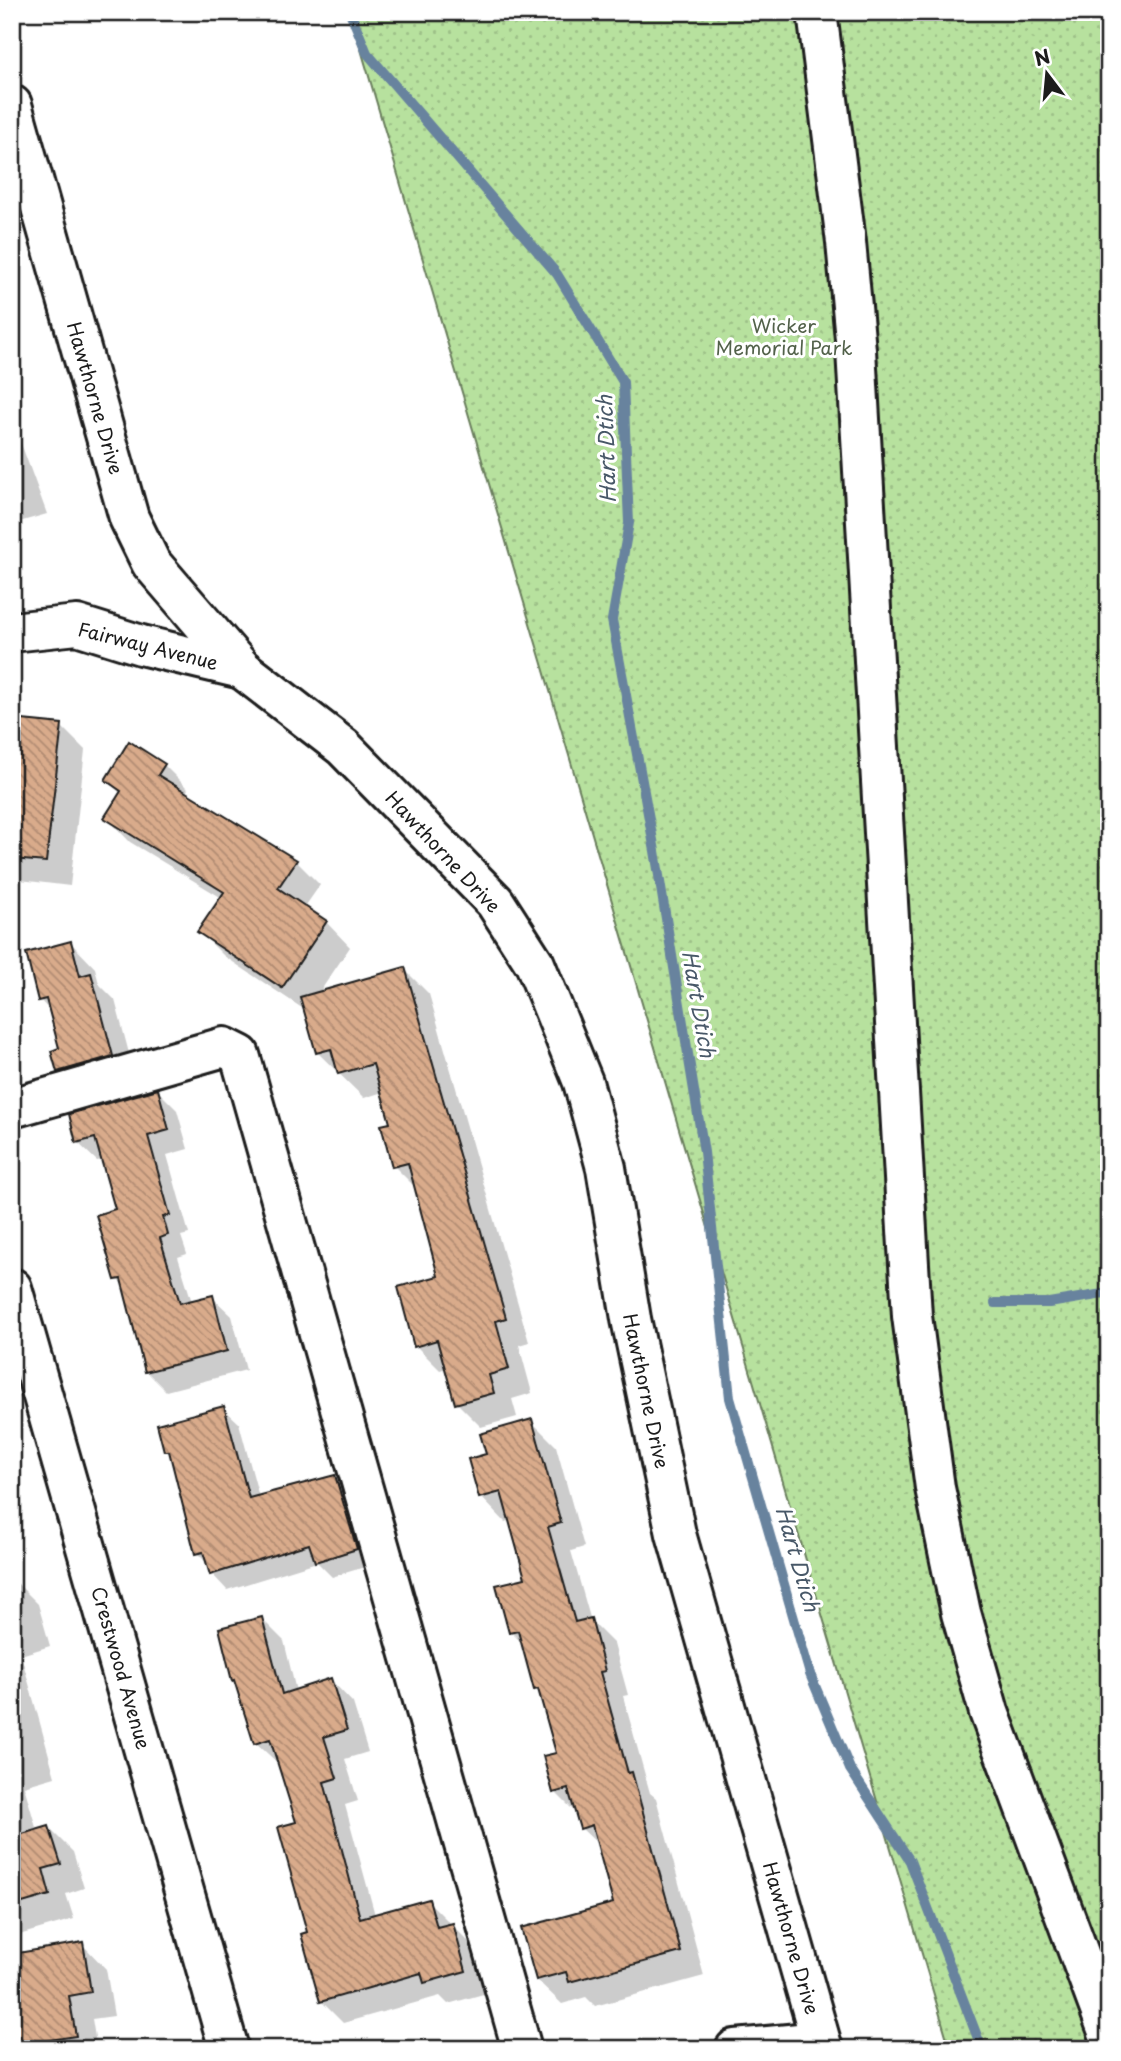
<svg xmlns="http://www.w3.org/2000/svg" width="1121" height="2061" font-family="'Playpen Sans',sans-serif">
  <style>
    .park { fill: url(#park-dots); stroke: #6a7e5d; stroke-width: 2 }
    .shadow { fill: #0003 }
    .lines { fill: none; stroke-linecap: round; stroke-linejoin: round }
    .stream { stroke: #68839e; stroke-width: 10 }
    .building { fill: url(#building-back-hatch); stroke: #1c1c1c; stroke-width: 2 }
    .minor-casing { stroke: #1c1c1c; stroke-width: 44 }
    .minor { stroke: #fff; stroke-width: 38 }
    .labels { text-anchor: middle; stroke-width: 6; stroke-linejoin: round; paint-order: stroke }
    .park-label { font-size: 19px; fill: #52614a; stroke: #fff }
    .street-label { font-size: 19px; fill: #1c1c1c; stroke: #fff }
    .water-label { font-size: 21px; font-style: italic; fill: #485868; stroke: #fff }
  </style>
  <defs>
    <pattern id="park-dots" width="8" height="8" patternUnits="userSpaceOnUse" patternTransform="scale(1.75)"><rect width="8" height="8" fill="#b7e19e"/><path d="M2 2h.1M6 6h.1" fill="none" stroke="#9dc088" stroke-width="1.8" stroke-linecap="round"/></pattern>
    <pattern id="building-back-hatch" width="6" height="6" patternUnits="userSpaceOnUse" patternTransform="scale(1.75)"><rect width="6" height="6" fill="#d9ab8b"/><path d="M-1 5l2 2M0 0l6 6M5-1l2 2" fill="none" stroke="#af8a71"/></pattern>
  </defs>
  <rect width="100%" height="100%" fill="#fff"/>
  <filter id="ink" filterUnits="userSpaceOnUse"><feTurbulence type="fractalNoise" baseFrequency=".0143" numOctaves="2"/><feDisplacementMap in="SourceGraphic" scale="14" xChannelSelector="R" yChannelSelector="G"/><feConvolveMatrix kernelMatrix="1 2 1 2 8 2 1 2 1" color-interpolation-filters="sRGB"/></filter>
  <g filter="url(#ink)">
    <polygon class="park" points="350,12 1109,12 1109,2049 950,2049"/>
    <g class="shadow">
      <polygon points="12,419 47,514 12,524"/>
      <polygon points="12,721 61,726 85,750 70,886 12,879"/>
      <polygon points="164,765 188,789 185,794 296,861 320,885 304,908 326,922 350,947 319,993 404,969 429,994 529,1342 519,1345 532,1393 512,1399 517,1417 481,1427 457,1403 447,1368 440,1370 416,1346 440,1277 417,1189 394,1166 392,1124 383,1092 364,1098 317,1052 305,1010 224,956 200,932 222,898 130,842 106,817 121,794 107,780"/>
      <polygon points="71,943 95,968 99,984 115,1000 136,1080 83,1096 59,1071 61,1049 51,1012 40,1000"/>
      <polygon points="158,1091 177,1110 188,1149 167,1155 189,1234 181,1236 187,1254 178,1257 192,1302 212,1297 232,1316 246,1370 166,1391 146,1371 125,1287 117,1279 117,1210 103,1160 97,1161 77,1142"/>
      <polygon points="223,1408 239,1423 259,1497 335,1477 350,1492 371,1565 332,1577 317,1562 227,1590 212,1574 209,1565 197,1553 172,1456 166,1450"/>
      <polygon points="531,1421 556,1446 584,1547 571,1551 591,1621 614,1644 628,1695 623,1696 650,1793 656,1798 704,1976 595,2006 586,1997 562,2004 537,1980 615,1904 599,1845 581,1828 577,1814 555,1792 558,1754 542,1696 535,1689 523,1644 511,1632 527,1579 511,1520 505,1522 481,1497 470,1460 488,1455"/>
      <polygon points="14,1580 38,1604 50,1646 21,1655 55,1777 24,1786 37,1831 49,1828 73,1852 84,1888 66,1894 74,1919 12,1937"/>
      <polygon points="262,1619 284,1641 296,1691 331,1680 353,1703 368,1752 345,1759 358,1801 345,1805 375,1915 428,1901 474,1947 487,1993 448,2004 440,1996 343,2023 321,2001 310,1933 299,1823 280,1765 256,1743 234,1680"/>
      <polygon points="82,1944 106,1969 114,2016 92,2019 97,2049 12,2049 12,1997 20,1996"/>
    </g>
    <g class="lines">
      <g class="stream">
        <polyline points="350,12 367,53 557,274 623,382 629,523 612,620 655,851 704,1152 730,1398 810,1674 850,1769 910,1861 982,2049"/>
        <polyline points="995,1303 1049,1303 1109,1293"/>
      </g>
    </g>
    <g class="building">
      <polygon points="12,719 62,724 46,862 12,859"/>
      <polygon points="129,741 165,764 158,775 297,860 278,888 327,921 282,988 197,932 224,892 104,818 121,791 105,780"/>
      <polygon points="71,941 80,976 91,973 113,1056 57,1072 51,1051 59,1048 46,999 38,1001 26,953"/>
      <polygon points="405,967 506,1318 496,1321 509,1369 489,1375 494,1393 455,1404 437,1340 414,1347 398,1287 438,1276 408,1163 392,1167 381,1125 390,1123 373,1064 338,1074 331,1049 316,1053 300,997"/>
      <polygon points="158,1089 169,1130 148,1136 170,1215 163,1217 168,1235 160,1238 180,1303 213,1295 227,1351 145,1372 121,1279 115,1280 96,1215 115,1209 95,1138 76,1143 69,1114"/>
      <polygon points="224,1406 249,1498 335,1475 357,1549 315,1562 309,1544 210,1575 203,1552 195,1554 169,1451 164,1451 157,1424"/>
      <polygon points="532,1419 561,1523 548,1527 575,1622 591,1618 605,1671 600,1672 628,1773 632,1772 681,1952 569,1982 566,1972 536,1980 521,1928 613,1903 592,1825 580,1829 568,1789 553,1793 543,1756 556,1753 538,1689 534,1690 518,1631 509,1633 496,1585 525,1578 501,1492 479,1498 468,1459 486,1454 480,1434"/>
      <polygon points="262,1617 282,1694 331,1678 347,1730 324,1737 337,1778 324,1782 360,1918 429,1899 437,1927 453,1923 466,1971 424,1983 421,1973 320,2002 301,1934 307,1932 278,1827 296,1822 270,1739 254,1744 234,1680 232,1681 219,1628"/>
      <polygon points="49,1826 61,1864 43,1869 50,1895 12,1906 12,1837"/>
      <polygon points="83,1942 91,1992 69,1996 76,2036 12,2046 12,1995 18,1994 12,1954"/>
    </g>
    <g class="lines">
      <g class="minor-casing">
        <g id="minor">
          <polyline points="817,12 846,242 856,350 912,1316 935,1488 961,1613 989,1712 1109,2034"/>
          <polyline points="12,105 129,518 151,563 242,669 343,747 495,902 535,964 583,1082 606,1168 631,1319 676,1534 823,2049"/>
          <polyline points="12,632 77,625 141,645 242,669"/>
          <polyline points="12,1108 224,1047 240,1055 522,2049"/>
          <polyline points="12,1288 229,2049"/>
          <polyline points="735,2049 820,2041"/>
        </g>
      </g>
      <use href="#minor" class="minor"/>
    </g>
  </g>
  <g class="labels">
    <g class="park-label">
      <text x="784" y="333">Wicker<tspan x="784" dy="22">Memorial Park</tspan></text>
    </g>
    <g class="street-label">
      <text transform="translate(95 398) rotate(74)" y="7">Hawthorne Drive</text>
      <text transform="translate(148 646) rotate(14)" y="7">Fairway Avenue</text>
      <text transform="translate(443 852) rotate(47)" y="7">Hawthorne Drive</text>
      <text transform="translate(646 1391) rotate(78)" y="7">Hawthorne Drive</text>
      <text transform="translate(121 1668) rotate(74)" y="7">Crestwood Avenue</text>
      <text transform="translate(791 1938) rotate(74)" y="7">Hawthorne Drive</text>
    </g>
    <g class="water-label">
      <text transform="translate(607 449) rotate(-92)" y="7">Hart Dtich</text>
      <text transform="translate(698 1004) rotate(80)" y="7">Hart Dtich</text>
      <text transform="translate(797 1559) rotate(74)" y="7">Hart Dtich</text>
    </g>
  </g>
  <rect width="1121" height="2061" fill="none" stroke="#fff" stroke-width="42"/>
  <rect x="21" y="21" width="1079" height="2019" fill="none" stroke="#1c1c1c" stroke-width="2.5" filter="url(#ink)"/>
  <g transform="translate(1047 74) rotate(344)" stroke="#ffffff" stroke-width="5" paint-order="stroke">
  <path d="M0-5L12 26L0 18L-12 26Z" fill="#1c1c1c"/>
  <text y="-10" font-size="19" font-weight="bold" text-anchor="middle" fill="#1c1c1c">N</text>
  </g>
</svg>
